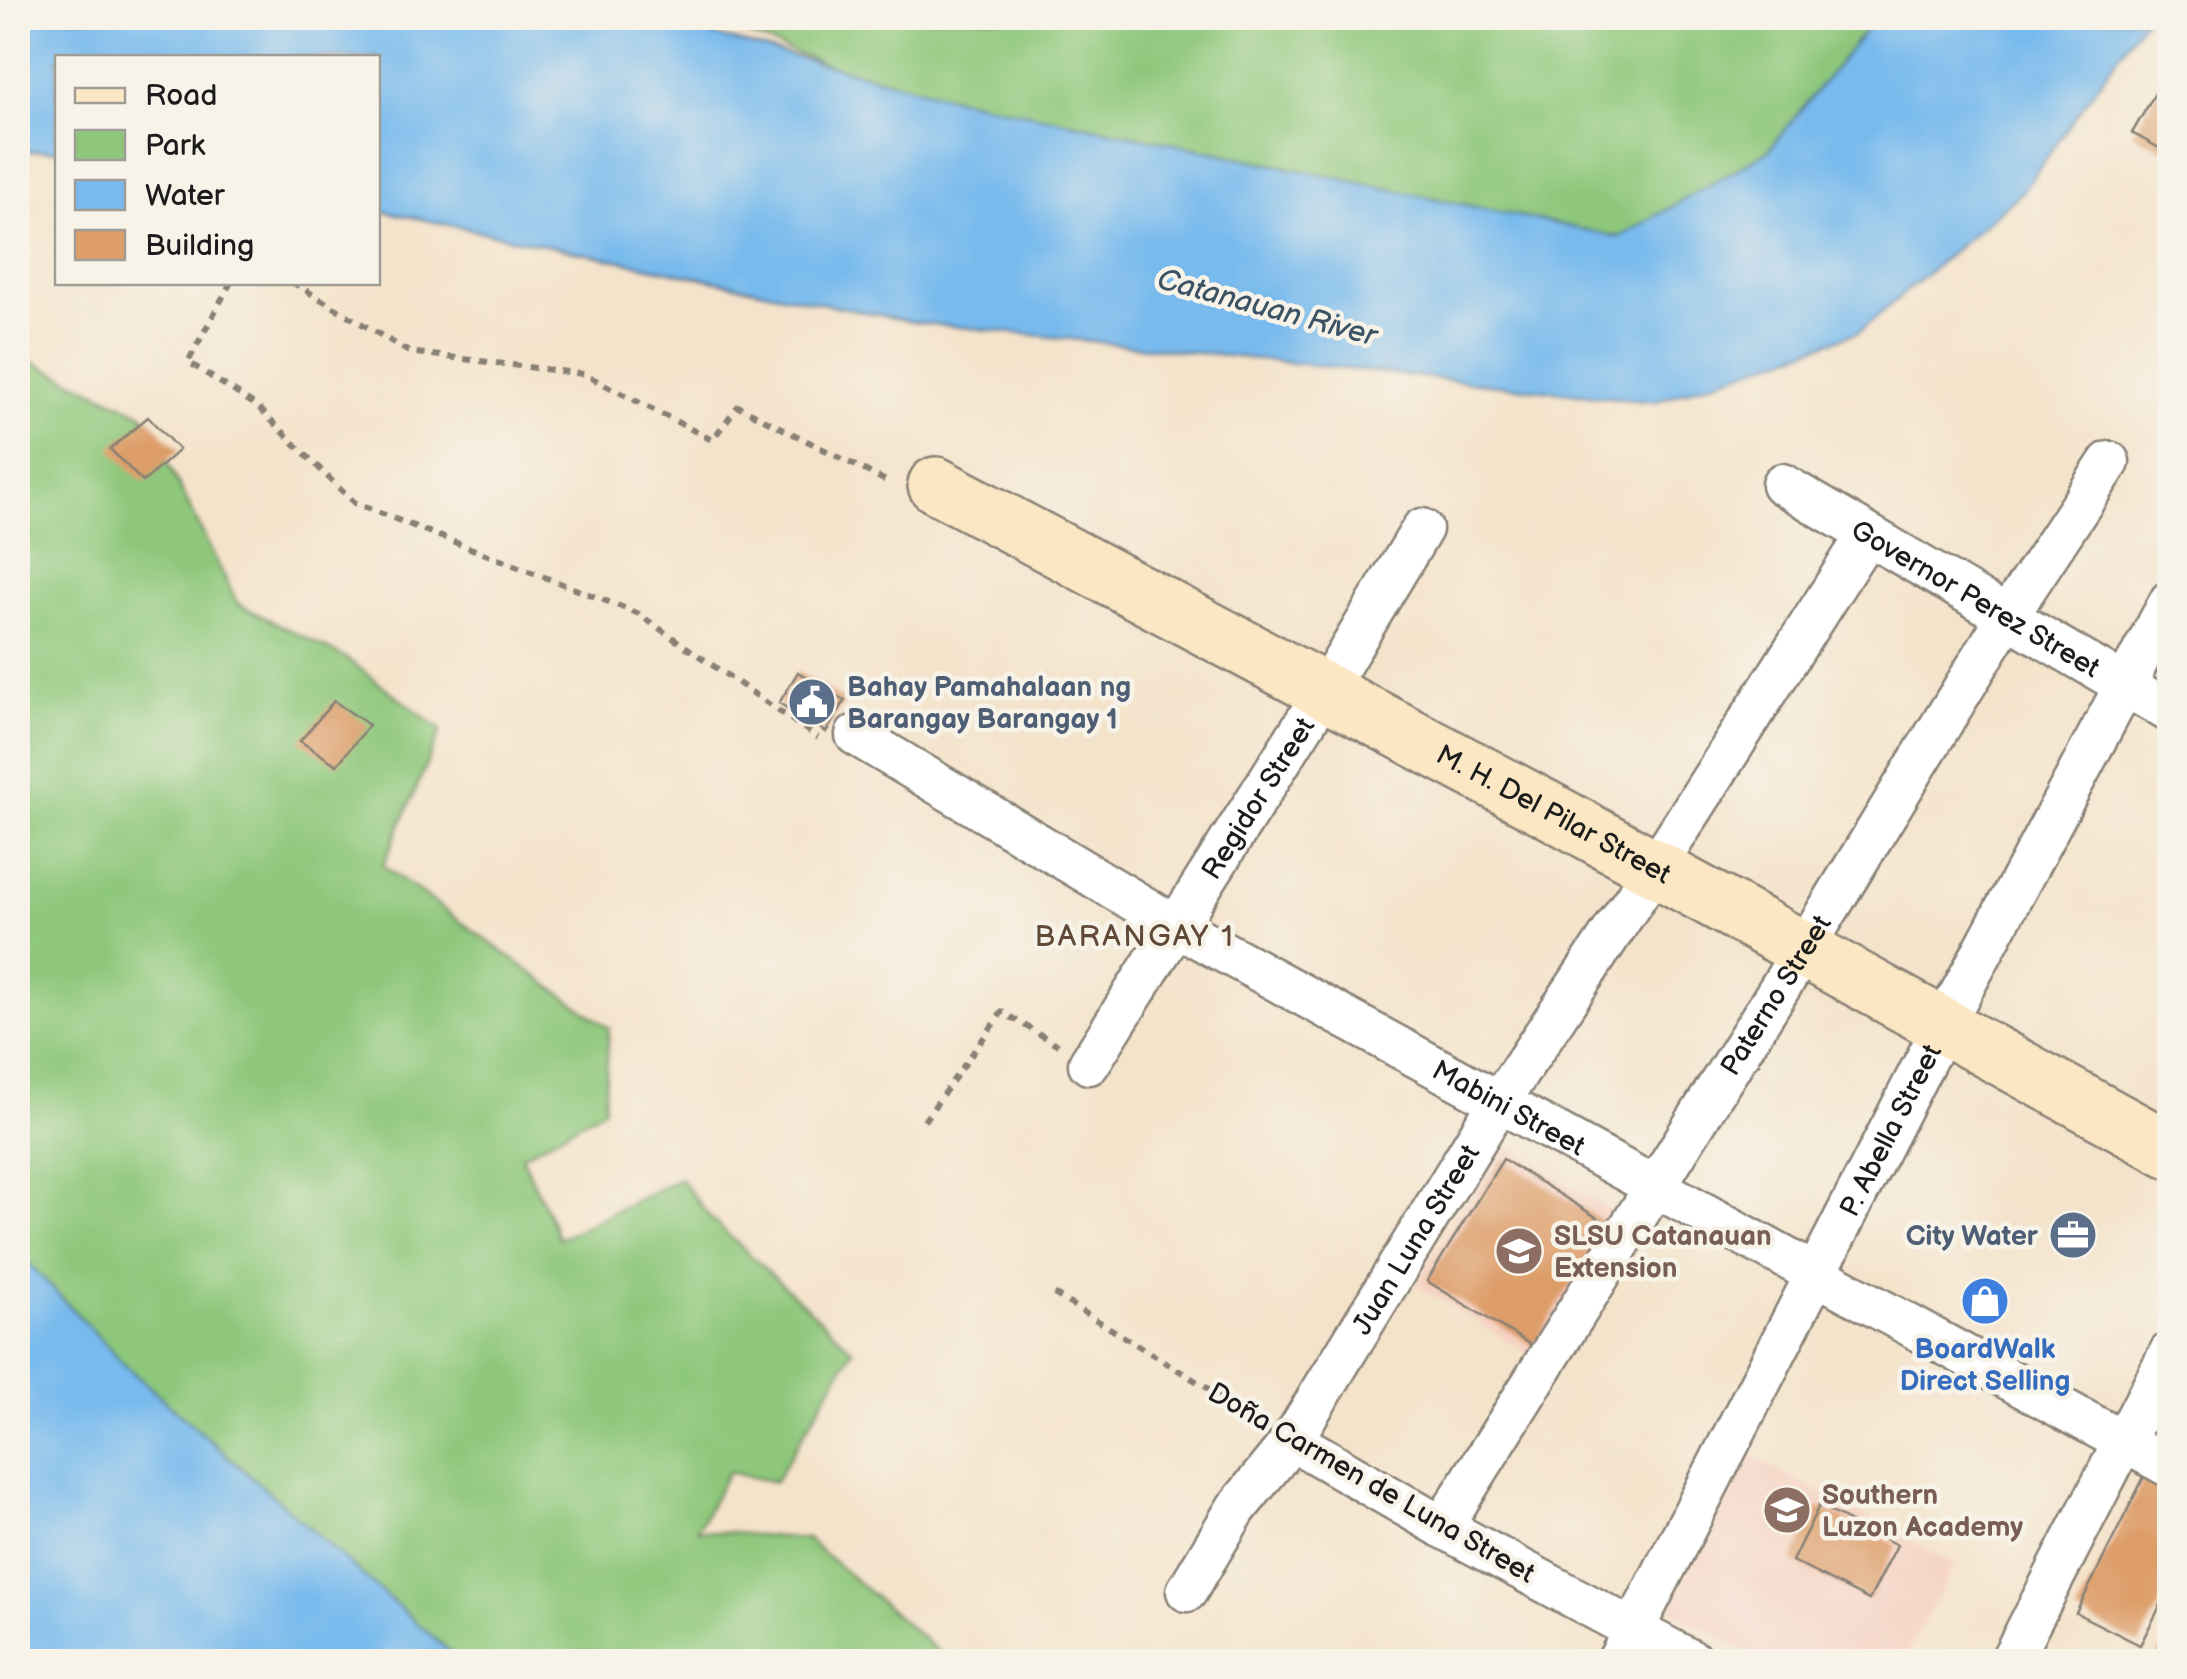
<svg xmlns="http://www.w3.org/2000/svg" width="2187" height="1679" font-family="'Balsamiq Sans',sans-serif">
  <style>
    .built { fill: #f5d2c2 }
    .green { fill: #8ec77b; stroke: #55724c; stroke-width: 2.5 }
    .water { fill: #78baed; stroke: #4a6b84; stroke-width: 2.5 }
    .building { fill: #dd9d69 }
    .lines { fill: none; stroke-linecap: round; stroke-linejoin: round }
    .street-casing { stroke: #888074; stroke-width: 45 }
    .secondary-casing { stroke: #888074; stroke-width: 60 }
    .path { stroke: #888074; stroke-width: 6; stroke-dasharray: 8 8; stroke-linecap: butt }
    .street { stroke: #fff; stroke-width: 40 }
    .secondary { stroke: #fbe7c3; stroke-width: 55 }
    .labels { text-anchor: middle; stroke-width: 9; stroke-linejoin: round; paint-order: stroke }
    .street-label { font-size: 28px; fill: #1c1c1c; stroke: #f7f3e8 }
    .service-label { font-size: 28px; font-weight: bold; fill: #4e5e75; stroke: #f7f3e8; text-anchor: start }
    .education-label { font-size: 28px; font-weight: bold; fill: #785e54; stroke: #f7f3e8; text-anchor: start }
    .shop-label { font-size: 28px; font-weight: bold; fill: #366cbe; stroke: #f7f3e8 }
    .water-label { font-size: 30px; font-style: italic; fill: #3c5365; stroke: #f7f3e8 }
    .neighbourhood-label { font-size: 30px; letter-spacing: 2.5px; fill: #604937; stroke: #f7f3e8 }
  </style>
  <rect width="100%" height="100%" fill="#f7f3e8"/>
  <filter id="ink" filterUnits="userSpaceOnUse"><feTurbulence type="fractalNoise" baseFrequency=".01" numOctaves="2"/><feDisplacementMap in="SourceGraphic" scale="20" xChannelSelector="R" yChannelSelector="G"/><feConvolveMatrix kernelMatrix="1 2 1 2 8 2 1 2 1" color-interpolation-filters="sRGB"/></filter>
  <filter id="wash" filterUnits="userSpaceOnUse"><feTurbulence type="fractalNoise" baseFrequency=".0048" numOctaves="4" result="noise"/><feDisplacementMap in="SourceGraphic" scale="40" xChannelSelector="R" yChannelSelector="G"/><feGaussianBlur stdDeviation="2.25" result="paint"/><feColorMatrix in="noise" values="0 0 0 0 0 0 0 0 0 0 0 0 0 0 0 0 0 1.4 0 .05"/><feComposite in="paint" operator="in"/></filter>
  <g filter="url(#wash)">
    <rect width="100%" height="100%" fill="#f4e3cb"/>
    <g class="built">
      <polygon points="1503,1144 1622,1218 1535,1358 1415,1284"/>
      <polygon points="1751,1455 1955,1565 1903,1661 1765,1661 1667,1609"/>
    </g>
    <g class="green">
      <polygon points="703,18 1920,18 1686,248 1023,138"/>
      <polygon points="18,355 143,414 238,604 346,658 441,730 383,866 609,1028 604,1109 522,1156 559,1239 680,1178 711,1219 853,1350 775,1482 728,1472 697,1530 807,1539 949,1661 449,1661 18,1294"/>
    </g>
    <g class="water">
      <polygon points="18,18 646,18 956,98 1619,237 1768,151 1875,18 2145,18 2023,191 1859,332 1654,402 912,322 378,210 378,58 58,58 57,150 18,152"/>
      <polygon points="18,1252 128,1368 460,1661 18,1661"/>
    </g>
    <g id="blocks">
      <g class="building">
        <polygon points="2157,90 2170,97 2170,154 2132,133"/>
        <polygon points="148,417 179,450 143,482 110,449"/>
        <polygon points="798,672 845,701 826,732 779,703"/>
        <polygon points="334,701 369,725 337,765 300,741"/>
        <polygon points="1503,1159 1609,1225 1533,1346 1427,1281"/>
        <polygon points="2145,1475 2170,1487 2170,1587 2140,1645 2076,1613"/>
        <polygon points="1819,1506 1897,1545 1869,1600 1792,1561"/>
        <polygon points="2170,1634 2170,1662 2155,1662"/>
      </g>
    </g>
  </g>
  <g filter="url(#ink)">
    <use href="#blocks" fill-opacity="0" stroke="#888074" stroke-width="2.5"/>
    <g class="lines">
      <g class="street-casing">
        <g id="street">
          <path id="s1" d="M1782,484L2170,712"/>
          <path id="s2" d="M856,735L1176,926L2170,1467"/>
          <path id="s3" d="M1089,1064L1325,691L1422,529"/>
          <polyline points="1292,1440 1442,1527 1694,1662"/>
          <path id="s4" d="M1442,1527L1804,949L2007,617L2109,462"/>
          <path id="s5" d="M1187,1591L1236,1509L1292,1440L1499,1102L1655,868L1867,535"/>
          <path id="s6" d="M1617,1662L1943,1026L2170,601"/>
          <polyline points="2010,1662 2170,1352"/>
        </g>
      </g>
      <g class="secondary-casing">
        <g id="secondary">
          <path id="s7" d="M936,485L1549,810L2170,1150"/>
        </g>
      </g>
      <g class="path">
        <polyline points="231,282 188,362 257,406 354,503 637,613 818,738"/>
        <polyline points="292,282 409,352 584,374 712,440 738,406 888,482"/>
        <polyline points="924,1121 1002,1012 1058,1045"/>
        <polyline points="1054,1294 1258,1419"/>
      </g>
      <use href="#street" class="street"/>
      <use href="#secondary" class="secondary"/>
    </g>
  </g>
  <defs>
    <g id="civic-disc" transform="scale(2.5)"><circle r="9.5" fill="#5c6f8a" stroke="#f7f3e8"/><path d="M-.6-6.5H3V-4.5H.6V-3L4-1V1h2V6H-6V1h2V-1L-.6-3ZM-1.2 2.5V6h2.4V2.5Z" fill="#fff"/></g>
    <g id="office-disc" transform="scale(2.5)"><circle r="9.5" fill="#5c6f8a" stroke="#f7f3e8"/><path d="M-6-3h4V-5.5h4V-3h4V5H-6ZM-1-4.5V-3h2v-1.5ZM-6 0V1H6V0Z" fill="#fff"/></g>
    <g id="university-disc" transform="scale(2.5)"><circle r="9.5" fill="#8d6e63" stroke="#f7f3e8"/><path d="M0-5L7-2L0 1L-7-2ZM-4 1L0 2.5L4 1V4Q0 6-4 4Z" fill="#fff"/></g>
    <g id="shop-disc" transform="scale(2.5)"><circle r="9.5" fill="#3f7fe0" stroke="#f7f3e8"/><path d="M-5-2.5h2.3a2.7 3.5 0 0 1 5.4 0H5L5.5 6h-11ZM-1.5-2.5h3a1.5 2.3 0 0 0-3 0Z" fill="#fff"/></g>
    <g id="school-disc" transform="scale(2.5)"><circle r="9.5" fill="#8d6e63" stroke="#f7f3e8"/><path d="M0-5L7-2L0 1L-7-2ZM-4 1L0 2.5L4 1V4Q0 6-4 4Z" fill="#fff"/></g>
  </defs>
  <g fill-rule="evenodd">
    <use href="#civic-disc" x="812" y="702"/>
    <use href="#office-disc" x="2073" y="1235"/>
    <use href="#university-disc" x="1519" y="1251"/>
    <use href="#shop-disc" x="1985" y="1301"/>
    <use href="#school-disc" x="1787" y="1510"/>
  </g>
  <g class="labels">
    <g class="street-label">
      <text dy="10" stroke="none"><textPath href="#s1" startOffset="225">Governor Perez Street</textPath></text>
      <text dy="10" stroke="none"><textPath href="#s3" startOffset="315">Regidor Street</textPath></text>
      <text dy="10" stroke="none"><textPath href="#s7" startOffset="700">M. H. Del Pilar Street</textPath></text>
      <text dy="10" stroke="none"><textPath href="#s4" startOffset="628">Paterno Street</textPath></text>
      <text dy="10" stroke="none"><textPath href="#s2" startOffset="752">Mabini Street</textPath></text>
      <text dy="10" stroke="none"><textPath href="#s6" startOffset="598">P. Abella Street</textPath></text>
      <text dy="10" stroke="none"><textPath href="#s5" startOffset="420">Juan Luna Street</textPath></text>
      <text transform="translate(1372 1482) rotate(30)" y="10">Doña Carmen de Luna Street</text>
    </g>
    <g class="service-label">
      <text x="847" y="696">Bahay Pamahalaan ng<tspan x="847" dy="32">Barangay Barangay 1</tspan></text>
      <text x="2038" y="1245" text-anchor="end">City Water</text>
    </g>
    <g class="education-label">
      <text x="1554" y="1245">SLSU Catanauan<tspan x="1554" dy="32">Extension</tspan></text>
      <text x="1822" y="1504">Southern<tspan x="1822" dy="32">Luzon Academy</tspan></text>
    </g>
    <g class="shop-label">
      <text x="1985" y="1358">BoardWalk<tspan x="1985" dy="32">Direct Selling</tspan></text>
    </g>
    <g class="water-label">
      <text transform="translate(1267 307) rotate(15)" y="10">Catanauan River</text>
    </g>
    <g class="neighbourhood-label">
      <text x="1135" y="946">BARANGAY 1</text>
    </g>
  </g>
  <rect width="2187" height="1679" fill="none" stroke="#f7f3e8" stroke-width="60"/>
  <rect x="55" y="55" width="325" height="230" fill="#f7f3e8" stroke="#9f9d96" stroke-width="2.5"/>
  <rect x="75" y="88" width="50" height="15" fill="#fbe7c3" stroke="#9f9d96" stroke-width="2.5"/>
  <text x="145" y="105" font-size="30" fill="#1c1c1c">Road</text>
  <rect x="75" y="130" width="50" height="30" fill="#8ec77b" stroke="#9f9d96" stroke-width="2.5"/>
  <text x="145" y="155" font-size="30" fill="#1c1c1c">Park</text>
  <rect x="75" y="180" width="50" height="30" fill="#78baed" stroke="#9f9d96" stroke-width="2.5"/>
  <text x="145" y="205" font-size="30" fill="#1c1c1c">Water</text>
  <rect x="75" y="230" width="50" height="30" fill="#dd9d69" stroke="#9f9d96" stroke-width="2.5"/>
  <text x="145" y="255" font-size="30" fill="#1c1c1c">Building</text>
</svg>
